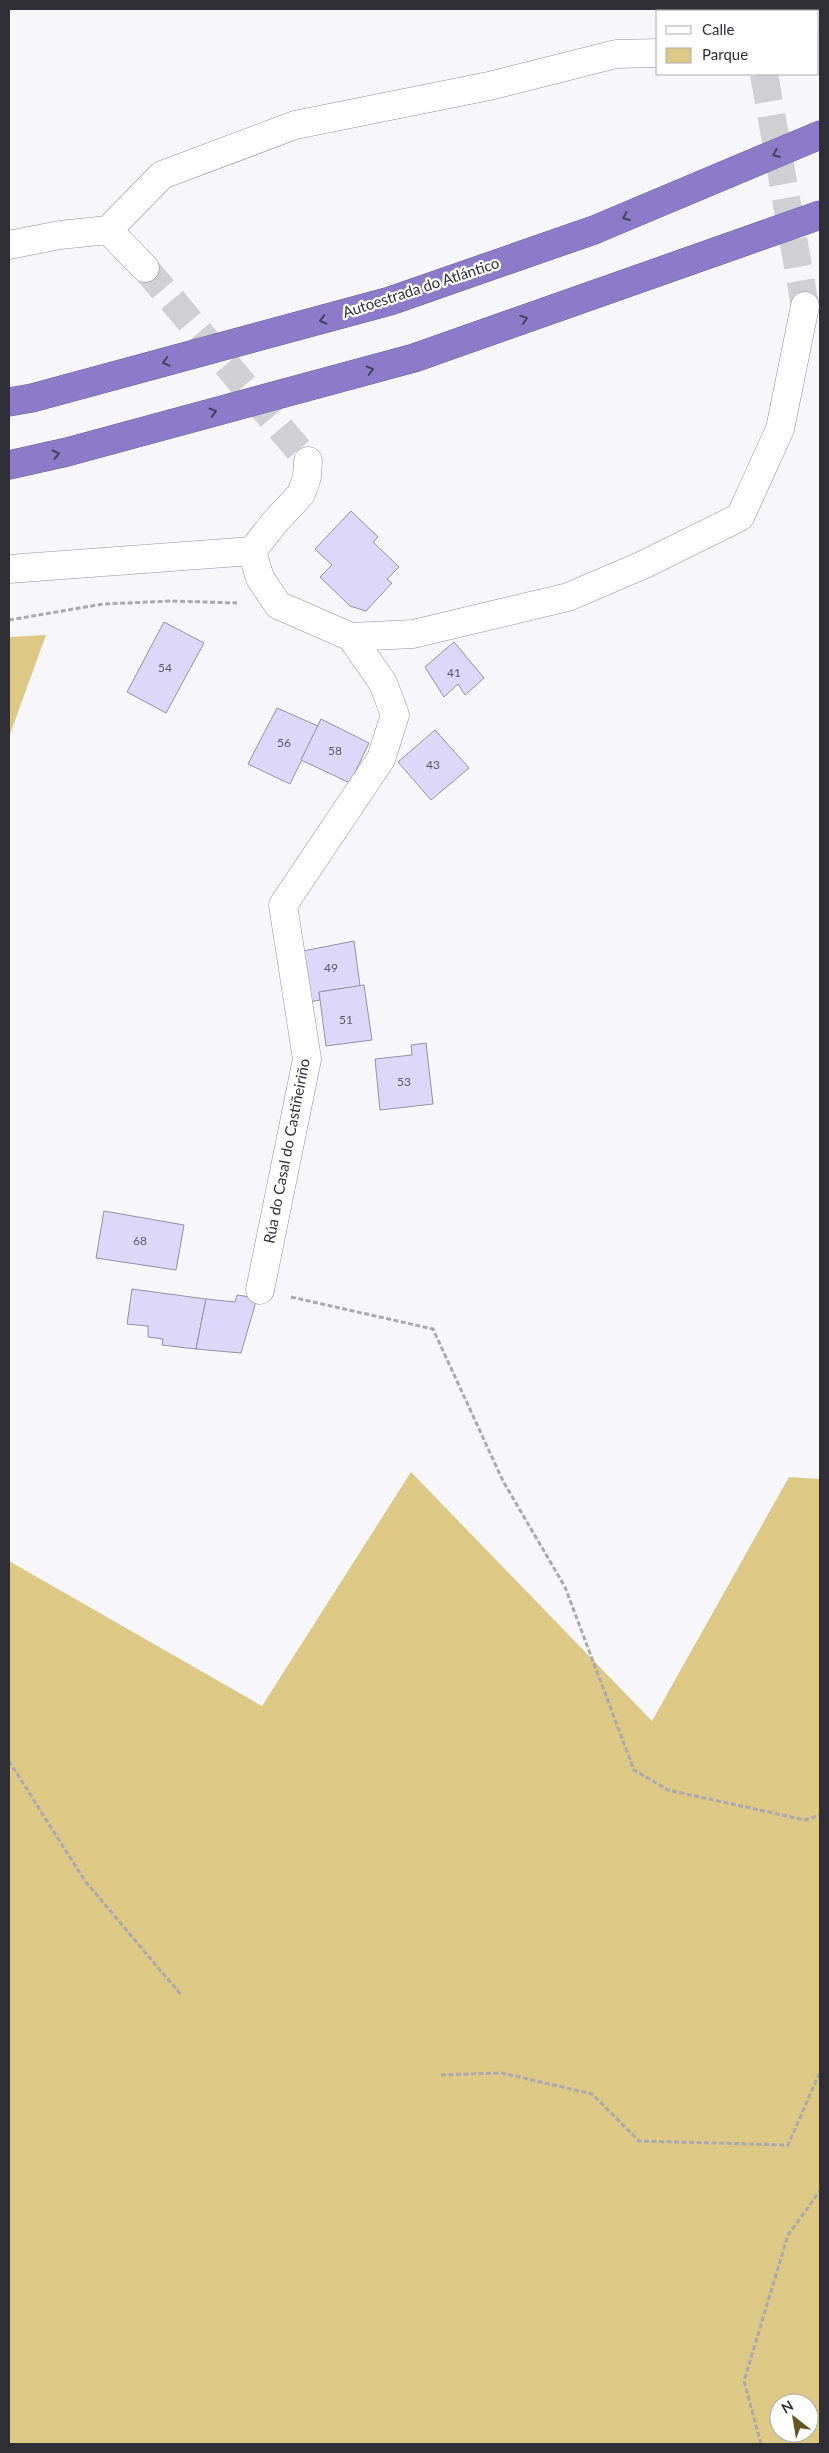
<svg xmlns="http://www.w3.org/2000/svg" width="829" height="2453" font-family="Lato,sans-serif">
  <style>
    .green { fill: #dec886; fill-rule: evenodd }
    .building { fill: #ddd8f9; stroke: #9490a5 }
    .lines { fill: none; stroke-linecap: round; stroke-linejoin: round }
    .street-tunnel { stroke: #cfcfd4; stroke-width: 28; stroke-dasharray: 28 14; stroke-linecap: butt }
    .street-casing { stroke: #918ea2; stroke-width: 29 }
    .highway-casing { stroke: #6c6096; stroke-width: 29 }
    .path { stroke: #aaa9af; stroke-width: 3; stroke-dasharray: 5 2.5; stroke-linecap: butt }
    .street { stroke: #fff; stroke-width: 28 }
    .highway { stroke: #8d7bca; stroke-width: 28 }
    .oneway { stroke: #46415b }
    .labels { text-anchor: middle; stroke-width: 4.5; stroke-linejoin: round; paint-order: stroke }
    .number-label { font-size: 12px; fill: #5a5867 }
    .street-label { font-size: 15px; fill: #2f2e36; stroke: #fff }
  </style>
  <rect width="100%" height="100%" fill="#f7f7fb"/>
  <g class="green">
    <polygon points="46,635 9,737 9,637"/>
    <path d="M411,1472L652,1721L789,1477L820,1479V2444H9V1561L262,1706ZM779,2403H809V2433H779Z"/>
  </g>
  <g class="building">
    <polygon points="351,511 378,537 373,542 399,567 387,579 392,583 366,611 350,606 320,577 332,565 315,549"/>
    <polygon points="164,622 204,643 166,713 127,692"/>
    <polygon points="454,642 484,678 465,695 458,684 444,697 425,667"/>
    <polygon points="277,708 318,726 290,784 248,764"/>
    <polygon points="321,719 369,743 350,783 301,760"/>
    <polygon points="435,730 469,768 431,800 398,762"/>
    <polygon points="354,941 360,986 319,992 320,1000 309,1002 303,951"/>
    <polygon points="364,985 372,1040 326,1046 319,992"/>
    <polygon points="426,1043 433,1104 380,1110 375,1059 412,1055 411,1045"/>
    <polygon points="104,1211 184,1225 176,1270 96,1258"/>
    <polygon points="132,1289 206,1299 196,1349 162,1345 163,1339 148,1337 148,1326 127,1324"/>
    <polygon points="237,1295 257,1298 241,1353 196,1349 206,1299 235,1302"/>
  </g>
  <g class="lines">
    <g class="street-tunnel">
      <polyline points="764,74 805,306"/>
      <polyline points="145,268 308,461"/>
    </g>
    <g class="street-casing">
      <g id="street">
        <polyline points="818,14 820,11"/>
        <polyline points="108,230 145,268"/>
        <polyline points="9,245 60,235 108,230 162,175 295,125 489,86 616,54 658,53"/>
        <polyline points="9,569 252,551"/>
        <polyline points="351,637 413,634 568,597 645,564 740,517 780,429 805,306"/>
        <polyline points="260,1290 307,1059 283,905 381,759 395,715 383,683 351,637 278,605 260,578 252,551 275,522 301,494 307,477 308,461"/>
      </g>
    </g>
    <g class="highway-casing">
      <g id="highway">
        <polyline points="9,402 32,398 390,301 594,230 820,135"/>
        <polyline points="9,465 67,452 414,358 820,215"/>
      </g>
    </g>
    <g class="path">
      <polyline points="9,620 103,604 172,601 237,603"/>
      <polyline points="291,1297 433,1329 503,1481 565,1587 634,1770 668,1790 805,1820 820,1815"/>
      <polyline points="9,1761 85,1881 182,1996"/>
      <polyline points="441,2075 502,2073 592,2094 639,2141 788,2145 820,2072"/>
      <polyline points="761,2444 744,2381 788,2235 820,2191"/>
    </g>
    <use href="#street" class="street"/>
    <use href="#highway" class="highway"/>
  </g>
  <defs><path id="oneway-chevron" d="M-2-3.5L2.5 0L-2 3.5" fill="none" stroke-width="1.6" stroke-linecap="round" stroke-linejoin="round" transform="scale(1.25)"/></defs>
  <g class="oneway">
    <use href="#oneway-chevron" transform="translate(776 154) rotate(157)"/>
    <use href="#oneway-chevron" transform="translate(626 217) rotate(157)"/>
    <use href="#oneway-chevron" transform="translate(524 319) rotate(-19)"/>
    <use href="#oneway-chevron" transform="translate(323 320) rotate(165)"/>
    <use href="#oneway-chevron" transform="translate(166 362) rotate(165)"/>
    <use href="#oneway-chevron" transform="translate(370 370) rotate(-15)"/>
    <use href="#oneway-chevron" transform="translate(213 412) rotate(-15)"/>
    <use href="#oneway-chevron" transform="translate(56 454) rotate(-13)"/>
  </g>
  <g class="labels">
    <g class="number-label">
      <text x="165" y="672">54</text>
      <text x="454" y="677">41</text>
      <text x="284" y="747">56</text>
      <text x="335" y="755">58</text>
      <text x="433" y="769">43</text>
      <text x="331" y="972">49</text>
      <text x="346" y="1024">51</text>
      <text x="404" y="1086">53</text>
      <text x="140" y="1245">68</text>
    </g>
    <g class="street-label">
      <text transform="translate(421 288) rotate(-18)" y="5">Autoestrada do Atlántico</text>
      <text transform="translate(287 1151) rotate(-79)" y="5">Rúa do Casal do Castiñeiriño</text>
    </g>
  </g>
  <rect width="829" height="2453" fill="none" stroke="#2f2e36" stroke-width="20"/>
  <rect x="656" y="10" width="162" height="65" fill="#ffffff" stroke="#acabaf"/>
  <rect x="666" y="26" width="25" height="8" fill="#ffffff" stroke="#acabaf"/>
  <text x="702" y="35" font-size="15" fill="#2f2e36">Calle</text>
  <rect x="666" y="48" width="25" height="15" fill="#dec886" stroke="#acabaf"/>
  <text x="702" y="60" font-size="15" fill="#2f2e36">Parque</text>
  <g transform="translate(794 2418) rotate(329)"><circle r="24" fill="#ffffff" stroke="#acabaf"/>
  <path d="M0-4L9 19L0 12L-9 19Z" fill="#665624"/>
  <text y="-8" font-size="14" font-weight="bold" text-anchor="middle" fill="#2f2e36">N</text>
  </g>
</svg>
